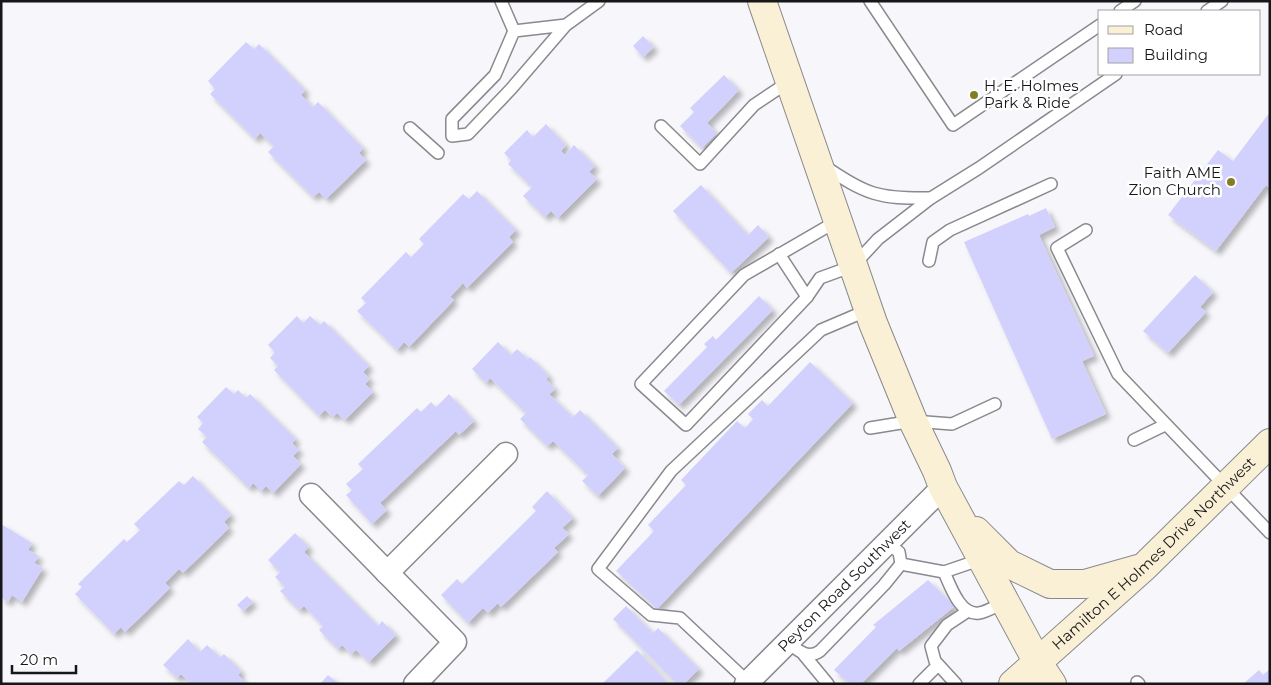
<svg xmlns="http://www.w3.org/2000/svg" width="1271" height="685" font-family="Montserrat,sans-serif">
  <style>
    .building { fill: #d2d1fd; filter: url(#shadow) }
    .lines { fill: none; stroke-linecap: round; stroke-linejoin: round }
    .lane-casing { stroke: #89898e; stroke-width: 14 }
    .street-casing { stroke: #89898e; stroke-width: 25 }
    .secondary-casing { stroke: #89898e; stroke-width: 30 }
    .lane { stroke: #fff; stroke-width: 11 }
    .street { stroke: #fff; stroke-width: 22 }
    .secondary { stroke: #f9f0d5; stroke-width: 28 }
    .poi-dot { fill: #837e25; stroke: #fff; stroke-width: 2 }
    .labels { text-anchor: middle; stroke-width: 5; stroke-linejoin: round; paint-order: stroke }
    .poi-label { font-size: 15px; fill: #171719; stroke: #fff; text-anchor: start }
    .street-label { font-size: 15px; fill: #171719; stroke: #fff }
  </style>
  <defs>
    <filter id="shadow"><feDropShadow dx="4.5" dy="4.5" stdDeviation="2.5" flood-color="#0004"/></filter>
  </defs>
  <rect width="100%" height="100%" fill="#f6f6fb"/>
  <g class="building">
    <polygon points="643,36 654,47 643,57 633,46"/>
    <polygon points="246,42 254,49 259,44 305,90 301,95 313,107 318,102 363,148 359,153 366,160 326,199 319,192 313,197 268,152 274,146 260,133 255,139 210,94 215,89 208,81"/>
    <polygon points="724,75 739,90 707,123 717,133 702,148 680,126 694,112 690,108"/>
    <polygon points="1270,112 1270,188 1266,185 1216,251 1168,215 1218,150 1233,161"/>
    <polygon points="546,124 566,145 561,151 565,155 574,145 595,166 589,172 597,179 558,218 551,211 545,217 523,196 532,187 508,164 511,160 504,153 527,130 533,137"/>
    <polygon points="701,185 748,235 758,225 769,237 731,273 673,211"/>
    <polygon points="477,191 516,230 509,237 513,242 467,288 463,283 450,297 454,300 409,347 404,342 397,350 357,311 366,303 361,298 406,252 411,257 424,244 419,239 463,194 469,199"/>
    <polygon points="1046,208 1055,227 1039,235 1094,356 1082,361 1106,414 1052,439 964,242 1028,214 1029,216"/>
    <polygon points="1195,275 1213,292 1200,307 1206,312 1168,353 1143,331"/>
    <polygon points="759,296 773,310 679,405 664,391 707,347 704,344 713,336 716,340"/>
    <polygon points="297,316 303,323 310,316 320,325 324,321 369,366 363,372 370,379 365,384 373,392 345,420 337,413 333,417 325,410 319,416 274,370 278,366 270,358 275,352 268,345"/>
    <polygon points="498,342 511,355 517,349 528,359 530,357 549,376 546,379 555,389 549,394 573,417 580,410 618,448 612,454 625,468 598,496 582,481 588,475 553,441 547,446 520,419 526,413 490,378 486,383 472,369"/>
    <polygon points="810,362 853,403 657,609 616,571 654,531 648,525 686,485 681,480 737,421 745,428 753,419 748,414 762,400 768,406"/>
    <polygon points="226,387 234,394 238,390 246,398 250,394 296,439 292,443 299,450 293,456 301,464 273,493 266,486 261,491 253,483 249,488 202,442 207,437 198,429 203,423 197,417"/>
    <polygon points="449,394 474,421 459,435 456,431 380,503 387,510 372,524 346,495 352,490 346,484 363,469 358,464 417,408 421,412 431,402 436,407"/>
    <polygon points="193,476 231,515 224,522 229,528 183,573 179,569 165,583 170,588 125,632 121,627 114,634 75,594 82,587 78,584 124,539 127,542 140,530 134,524 179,481 184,485"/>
    <polygon points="547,491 573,518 562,528 569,534 554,548 558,552 501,607 498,603 488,613 483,608 468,623 441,595 457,579 462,584 536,511 532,507"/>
    <polygon points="1,524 32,543 28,550 39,556 34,563 43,568 22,602 12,595 8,602 1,598"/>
    <polygon points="295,533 309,547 304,552 378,626 382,621 396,635 369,662 356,650 351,654 342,645 338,649 319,630 323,626 304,606 299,610 280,591 285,587 275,577 280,572 268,560"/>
    <polygon points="928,580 955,606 899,651 897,648 861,684 850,684 834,670 876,627 873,625"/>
    <polygon points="247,596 253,602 243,611 237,605"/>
    <polygon points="626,606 653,633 658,628 699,669 684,684 677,684 613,619"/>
    <polygon points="188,639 200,652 207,645 220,657 224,654 241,671 238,675 247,684 191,684 181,674 177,678 163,665"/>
    <polygon points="637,650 669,684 602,684"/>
    <polygon points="1270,669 1270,684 1243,684 1259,670 1263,675"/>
    <polygon points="328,675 339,684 320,684"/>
  </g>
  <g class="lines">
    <g class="lane-casing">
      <g id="lane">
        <polyline points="501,1 514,31"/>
        <polyline points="870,1 953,125 1100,25"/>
        <polyline points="1120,11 1135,1"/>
        <polyline points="1207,11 1222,1"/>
        <polyline points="566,25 514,31 495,75 452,119 452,136 468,134 511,89 566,25 599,1"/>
        <polyline points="661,126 700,164 754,105 790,81"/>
        <polyline points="410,128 438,153"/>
        <path d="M823,165C866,195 879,199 931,198"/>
        <polyline points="837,221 744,275 641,384 686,425 807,297 820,278 853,266 878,239 931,198 979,168 1116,74"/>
        <polyline points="1086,230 1057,248 1118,374 1270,533"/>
        <polyline points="779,254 807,297"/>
        <polyline points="929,261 933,242 950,230 1051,184"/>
        <polyline points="870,428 913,421 952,424 995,404"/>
        <polyline points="1134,440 1165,425"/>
        <polyline points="901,564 944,572 982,559"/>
        <path d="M944,572C950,585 960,616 979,613C987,612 997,605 1005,602"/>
        <path d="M787,642C798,650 807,660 820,651L884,585L901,564L899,552L887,543"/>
        <polyline points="804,655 828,684"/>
        <polyline points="748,682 680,618 651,615 598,569 671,471 821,330 868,310"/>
        <polyline points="1137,682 1139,684"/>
        <polyline points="919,684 938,665"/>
        <polyline points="956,684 935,661 931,646 947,625 968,611"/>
      </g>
    </g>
    <g class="street-casing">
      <g id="street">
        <polyline points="311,495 455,642 415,684"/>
        <polyline points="387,573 506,454"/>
        <path id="s1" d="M746,684L943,487"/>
      </g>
    </g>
    <g class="secondary-casing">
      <g id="secondary">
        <polyline points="762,1 873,323 913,421 937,471 943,487 1038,663 1052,684"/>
        <polyline points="976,531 1009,564 1050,584 1085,584 1138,569"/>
        <path id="s2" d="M1013,684L1144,567L1270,443"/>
      </g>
    </g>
    <use href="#lane" class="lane"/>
    <use href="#street" class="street"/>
    <use href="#secondary" class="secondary"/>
  </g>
  <g class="poi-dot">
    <circle cx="974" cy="95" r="5"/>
    <circle cx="1231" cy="182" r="5"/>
  </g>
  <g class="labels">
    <g class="poi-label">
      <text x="984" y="91">H. E. Holmes<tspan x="984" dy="17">Park &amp; Ride</tspan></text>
      <text x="1221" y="178" text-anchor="end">Faith AME<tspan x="1221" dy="17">Zion Church</tspan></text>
    </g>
    <g class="street-label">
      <text dy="5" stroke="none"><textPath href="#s2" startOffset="192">Hamilton E Holmes Drive Northwest</textPath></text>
      <text dy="5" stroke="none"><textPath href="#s1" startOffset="139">Peyton Road Southwest</textPath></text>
    </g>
  </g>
  <rect width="1271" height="685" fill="none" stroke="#171719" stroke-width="5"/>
  <rect x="1098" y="10" width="162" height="65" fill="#ffffff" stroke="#a2a2a3"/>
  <rect x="1108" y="26" width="25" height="8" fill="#f9f0d5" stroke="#a2a2a3"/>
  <text x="1144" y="35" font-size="15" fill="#171719">Road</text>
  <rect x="1108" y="48" width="25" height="15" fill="#d2d1fd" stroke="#a2a2a3"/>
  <text x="1144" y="60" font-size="15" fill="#171719">Building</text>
  <path d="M12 665v8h64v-8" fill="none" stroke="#171719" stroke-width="2.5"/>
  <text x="20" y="665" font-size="15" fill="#171719" stroke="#ffffff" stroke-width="4" paint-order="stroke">20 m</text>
</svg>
